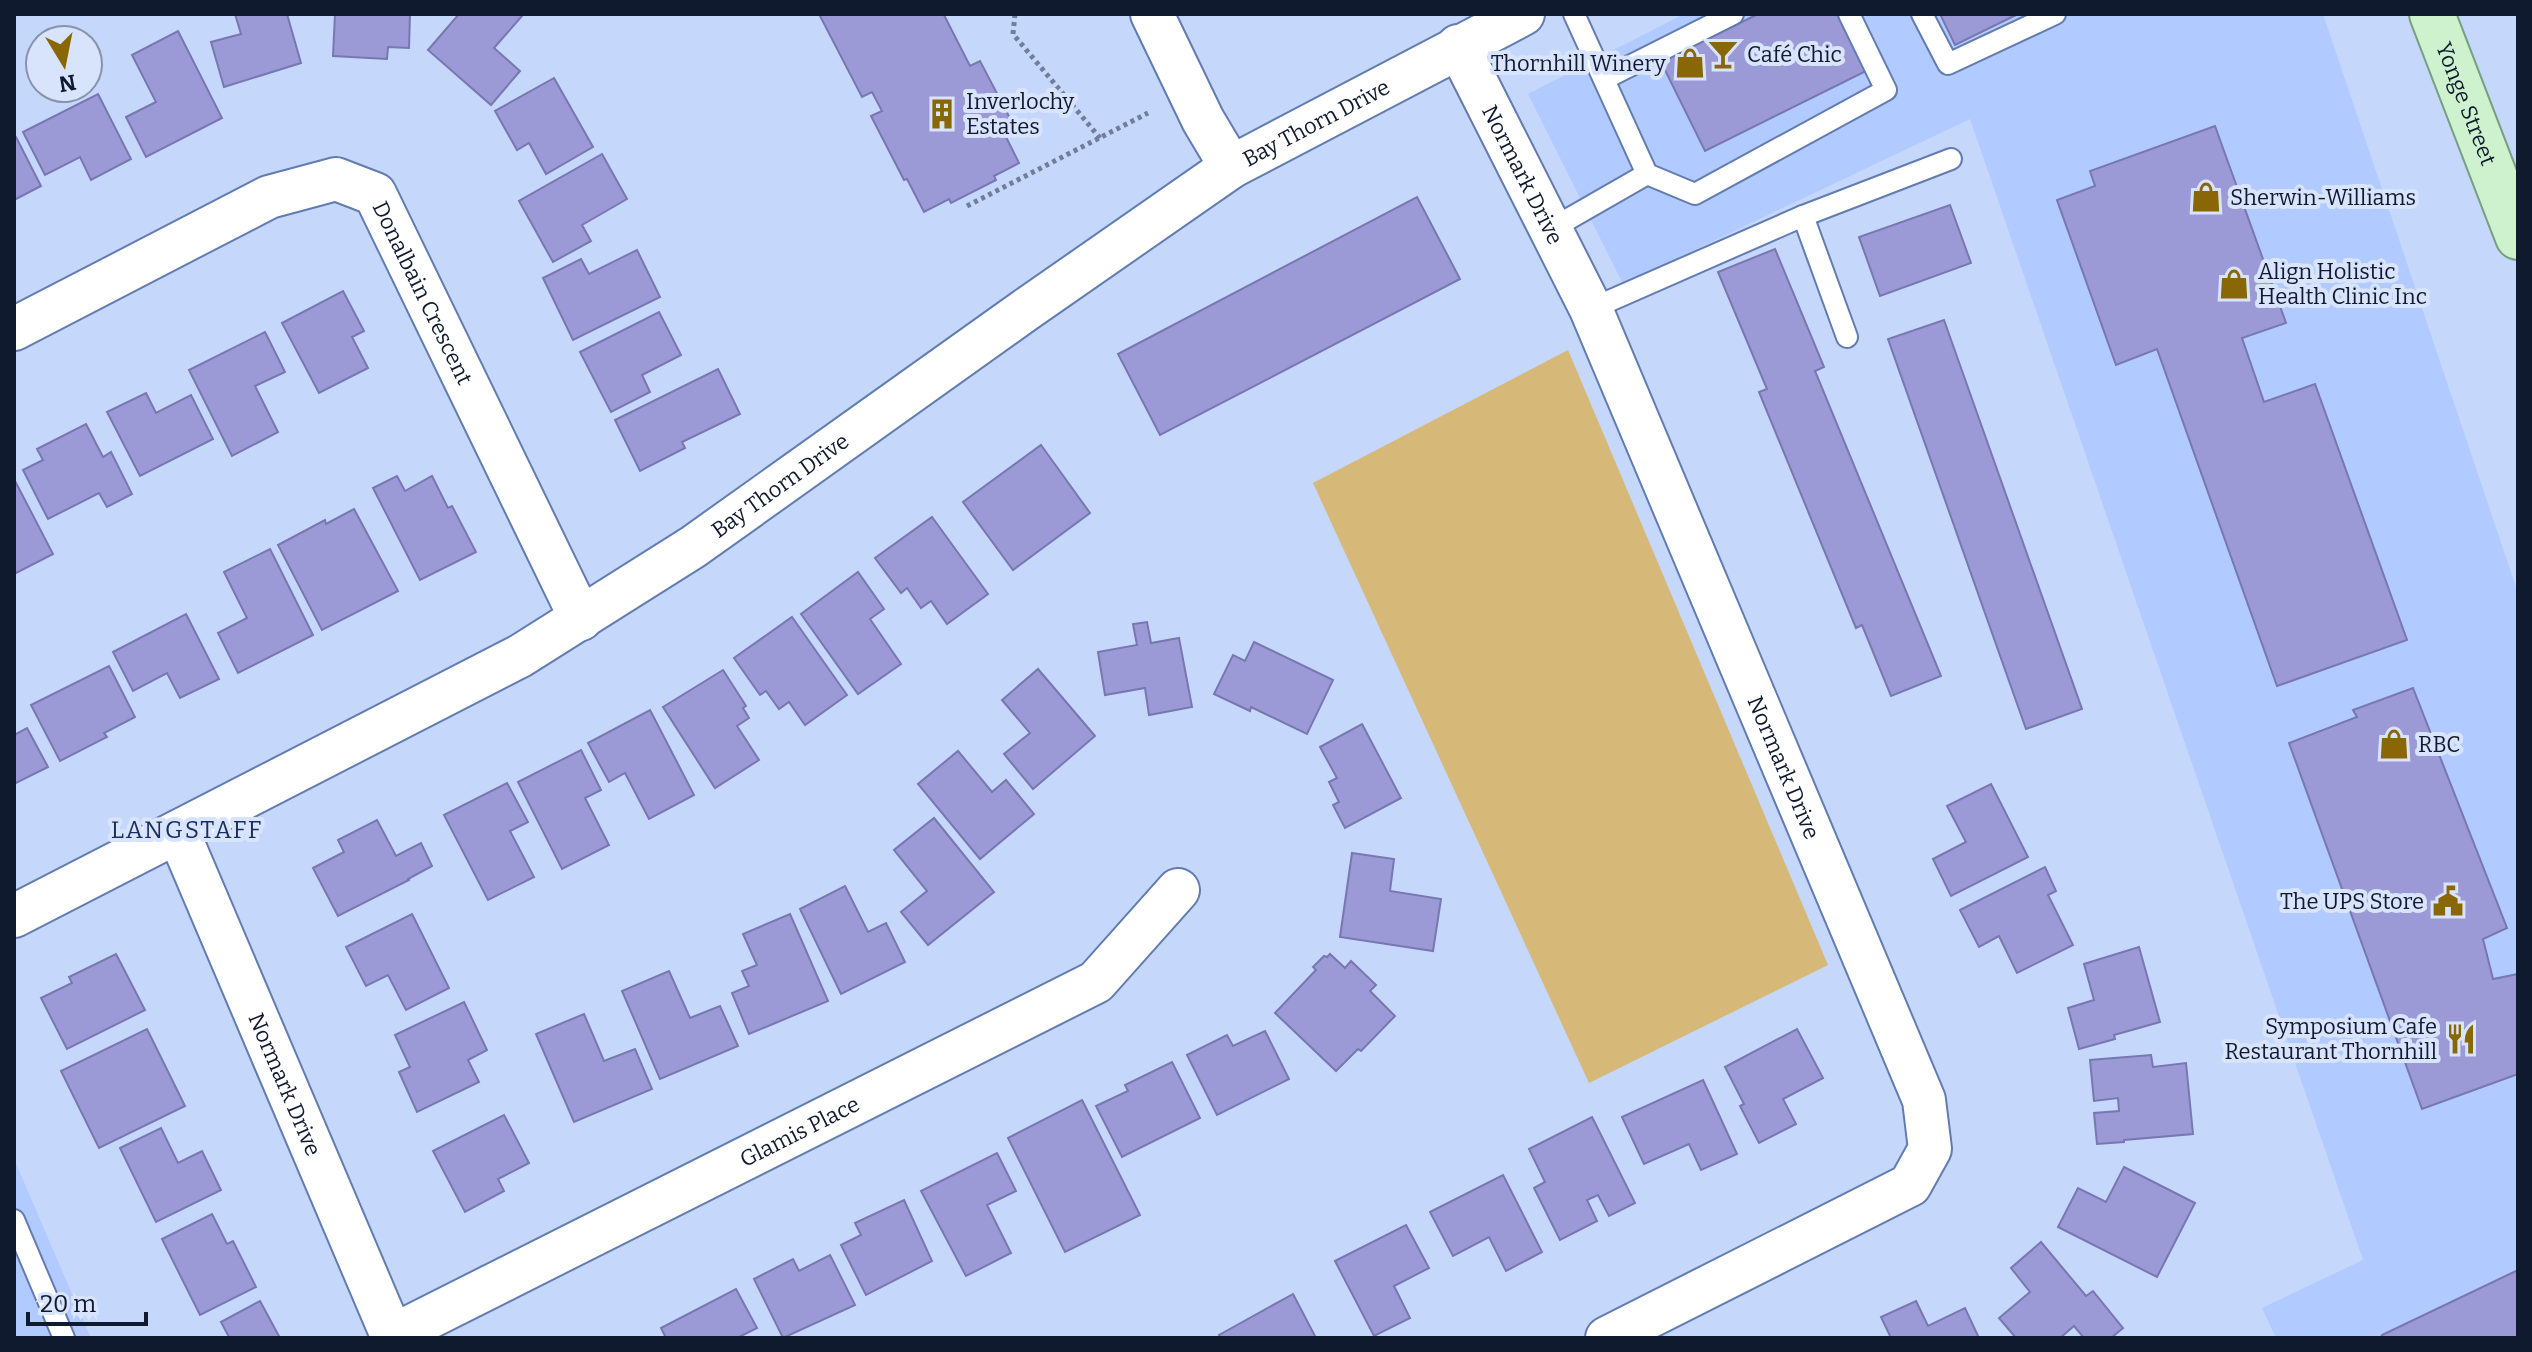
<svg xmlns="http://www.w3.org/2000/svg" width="2532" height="1352" font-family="Bitter,serif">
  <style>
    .built { fill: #b1caff }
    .green { fill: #d6b879 }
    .building { fill: #9b9ad7; stroke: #7877b1; stroke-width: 2 }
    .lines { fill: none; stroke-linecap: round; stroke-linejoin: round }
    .service-casing { stroke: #627cb2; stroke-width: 24 }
    .minor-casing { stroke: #627cb2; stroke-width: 46 }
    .primary-casing { stroke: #76a081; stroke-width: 48 }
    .path { stroke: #707e9b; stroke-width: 5; stroke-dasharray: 4 4; stroke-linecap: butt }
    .service { stroke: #fff; stroke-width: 20 }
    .minor { stroke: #fff; stroke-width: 42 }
    .primary { stroke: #cef1ce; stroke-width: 44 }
    .labels { text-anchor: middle; stroke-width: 8; stroke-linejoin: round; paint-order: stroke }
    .poi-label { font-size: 22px; fill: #101a2f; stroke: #d8e4fc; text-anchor: start }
    .street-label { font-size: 22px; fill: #101a2f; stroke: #d8e4fc }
    .neighbourhood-label { font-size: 24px; letter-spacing: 2px; fill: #1a2e5d; stroke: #d8e4fc }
  </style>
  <rect width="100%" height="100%" fill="#c5d7fb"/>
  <g class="built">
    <polygon points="1684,14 2323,14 2518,593 2518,1338 2276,1338 2262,1308 2363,1260 1970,119 1623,284 1528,94"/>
    <polygon points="14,1159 91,1338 14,1338"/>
  </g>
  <polygon class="green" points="1568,350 1828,965 1589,1083 1313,483"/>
  <g class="building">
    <polygon points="235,14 287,14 301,63 224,87 211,42 241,34"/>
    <polygon points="335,14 410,14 409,48 388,47 387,59 333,56"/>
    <polygon points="459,14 519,14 522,16 494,48 520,71 491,105 428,50"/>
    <polygon points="819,14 947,14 944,15 970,66 980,61 1013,124 1002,129 1019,163 994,176 996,180 951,203 949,199 924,212 907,179 904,180 871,116 882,111 872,92 862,97"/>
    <polygon points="1758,14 1837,14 1866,71 1705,151 1661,62"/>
    <polygon points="1940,14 2018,14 1955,45"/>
    <polygon points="178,31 222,118 146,157 126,117 156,102 132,55"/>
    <polygon points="554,78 593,147 546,174 529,143 517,150 495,111"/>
    <polygon points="98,94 131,159 91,180 80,157 45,175 23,132"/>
    <polygon points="2215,126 2286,323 2242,338 2264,402 2315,384 2407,640 2277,686 2157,349 2116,365 2057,200 2095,186 2090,171"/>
    <polygon points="16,137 41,186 14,200 14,138"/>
    <polygon points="602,154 627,199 582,225 591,241 553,262 519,201"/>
    <polygon points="1417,197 1460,279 1160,435 1118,354"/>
    <polygon points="1950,205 1971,263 1880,296 1859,237"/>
    <polygon points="1775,249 1824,367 1815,371 1941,676 1891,696 1862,625 1856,628 1759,392 1767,389 1718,272"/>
    <polygon points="637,250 660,297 573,340 543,278 581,259 589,274"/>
    <polygon points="343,291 364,331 352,337 368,368 319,393 282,323"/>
    <polygon points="659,312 681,355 642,375 650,392 611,412 580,352"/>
    <polygon points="1944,320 2082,709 2026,729 1888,339"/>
    <polygon points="265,332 285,372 255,386 278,432 232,456 189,370"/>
    <polygon points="718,369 740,414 682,442 685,448 640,471 615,420"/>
    <polygon points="146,393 156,413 191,395 213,439 140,476 107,412"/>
    <polygon points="86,424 103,457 111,452 132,494 107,507 99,493 48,519 23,470 43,460 37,449"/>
    <polygon points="1041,445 1090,513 1013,570 963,502"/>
    <polygon points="397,476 405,491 432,476 448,508 452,506 476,552 420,580 373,488"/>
    <polygon points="14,479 53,554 14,574"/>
    <polygon points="354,509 398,591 322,630 278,545 325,520 326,524"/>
    <polygon points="932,517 988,594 947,624 931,601 921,608 907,588 901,593 875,558"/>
    <polygon points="270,549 313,635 238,673 218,633 247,618 224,572"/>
    <polygon points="858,572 884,609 870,619 901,664 858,694 801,614"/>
    <polygon points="186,614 219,679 180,698 167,673 133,691 113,652"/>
    <polygon points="792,617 847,695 805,725 789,702 779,709 766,691 760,695 734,658"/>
    <polygon points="1147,622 1151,643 1179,638 1192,707 1149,715 1145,688 1105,695 1098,652 1137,645 1133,624"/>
    <polygon points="1254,642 1333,680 1307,734 1251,707 1250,711 1214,694 1233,655 1245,661"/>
    <polygon points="109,666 135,717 104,733 107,737 60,761 31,705"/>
    <polygon points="1038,669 1095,736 1033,789 1004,754 1030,733 1002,700"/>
    <polygon points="723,670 746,706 743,708 749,718 737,726 759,760 715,788 663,707"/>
    <polygon points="2413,688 2507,928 2483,939 2493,979 2518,974 2518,1074 2422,1109 2289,743 2357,717 2353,710"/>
    <polygon points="650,710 694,795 649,819 625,773 609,782 588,743"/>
    <polygon points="1362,724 1401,798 1345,828 1333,805 1339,802 1329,782 1337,778 1320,747"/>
    <polygon points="27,728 48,767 14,784 14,735"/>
    <polygon points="581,750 601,790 585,798 609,845 562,869 518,782"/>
    <polygon points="958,751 992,792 1006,780 1034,814 980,859 918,784"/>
    <polygon points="507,783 528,822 510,831 534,877 488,900 444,815"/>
    <polygon points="1991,784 2028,857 1951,896 1933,859 1966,842 1947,806"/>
    <polygon points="934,818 994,892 928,945 901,912 927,891 894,850"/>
    <polygon points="377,820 396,856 421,843 432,866 408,879 409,880 338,916 313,868 344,852 338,840"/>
    <polygon points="1352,853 1394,859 1390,891 1441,899 1433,951 1340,937"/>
    <polygon points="2045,867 2056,891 2048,895 2073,945 2017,973 1999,936 1979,947 1960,910"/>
    <polygon points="845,886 868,932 886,923 905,962 841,994 800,909"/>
    <polygon points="412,914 449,988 406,1010 388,975 366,986 346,947"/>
    <polygon points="790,914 828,1001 749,1034 732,993 749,986 742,971 757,965 743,934"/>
    <polygon points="2139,947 2160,1022 2114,1035 2115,1039 2079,1049 2068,1008 2094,1000 2084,964"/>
    <polygon points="116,954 145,1010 67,1049 41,998 72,983 69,977"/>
    <polygon points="1330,954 1345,968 1351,961 1376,985 1370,991 1395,1016 1361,1051 1358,1049 1336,1071 1275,1013 1316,970 1313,967 1324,956 1327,957"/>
    <polygon points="669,971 690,1018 720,1006 738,1046 660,1079 622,991"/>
    <polygon points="464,1002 487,1050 468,1060 479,1082 417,1112 399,1072 410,1067 395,1035"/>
    <polygon points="584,1014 604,1061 635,1049 652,1089 574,1122 536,1034"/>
    <polygon points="147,1029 185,1106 99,1148 61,1071"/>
    <polygon points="1797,1029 1823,1078 1783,1099 1796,1124 1759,1143 1740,1106 1744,1104 1725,1067"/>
    <polygon points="1265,1031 1289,1079 1217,1115 1187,1055 1227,1035 1233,1046"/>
    <polygon points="2151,1055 2153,1067 2186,1063 2193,1134 2124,1140 2124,1142 2097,1144 2094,1113 2119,1111 2118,1098 2094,1101 2090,1060"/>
    <polygon points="1172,1062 1200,1118 1122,1157 1096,1106 1128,1091 1125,1085"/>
    <polygon points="1703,1080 1737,1154 1701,1170 1689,1144 1644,1164 1622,1117"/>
    <polygon points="1082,1100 1140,1215 1065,1252 1008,1138"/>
    <polygon points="504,1115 529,1163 498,1179 504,1191 465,1212 433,1151"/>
    <polygon points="1592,1117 1635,1203 1609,1216 1598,1195 1587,1200 1597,1221 1560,1240 1534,1188 1545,1182 1529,1149"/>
    <polygon points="161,1128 178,1163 202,1151 221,1190 156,1222 120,1148"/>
    <polygon points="997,1153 1016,1191 987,1205 1011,1253 966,1276 921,1191"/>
    <polygon points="2124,1167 2195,1203 2157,1277 2058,1227 2078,1188 2106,1202"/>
    <polygon points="1503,1175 1542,1252 1506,1271 1489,1237 1453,1256 1430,1212"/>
    <polygon points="904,1200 932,1261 866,1295 841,1245 861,1235 855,1223"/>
    <polygon points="212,1214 227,1244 233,1241 256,1287 200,1315 162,1239"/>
    <polygon points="1406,1225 1429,1268 1394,1286 1410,1318 1374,1336 1335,1261"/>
    <polygon points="2041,1242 2086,1296 2093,1291 2123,1328 2111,1338 2084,1338 2074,1326 2060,1338 2016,1338 1999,1318 2030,1292 2011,1268"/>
    <polygon points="830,1255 855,1305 783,1338 754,1279 793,1259 799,1271"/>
    <polygon points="2518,1270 2518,1338 2381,1338 2382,1335"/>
    <polygon points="736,1289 757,1328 737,1338 666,1338 661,1328"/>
    <polygon points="1293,1294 1316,1338 1221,1338 1219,1335"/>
    <polygon points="260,1301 280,1338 227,1338 229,1337 221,1322"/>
    <polygon points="1916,1301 1928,1326 1965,1308 1979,1338 1891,1338 1881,1317"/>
  </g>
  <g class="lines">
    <g class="service-casing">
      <g id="service">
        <polyline points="1574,14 1647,174 1695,194 1886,90 1849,14"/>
        <polyline points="1922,14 1948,64 2055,14"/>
        <polyline points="1604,79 1733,14"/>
        <polyline points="1803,216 1951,159"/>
        <polyline points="1551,229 1647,174"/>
        <polyline points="1591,309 1803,216 1847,337"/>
        <polyline points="14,1220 64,1338"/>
      </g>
    </g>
    <g class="minor-casing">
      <g id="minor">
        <polyline points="1152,14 1203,120 1231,167"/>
        <path id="s1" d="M1458,46L1591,309L1924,1100L1930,1149L1910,1185L1607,1338"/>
        <path id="s2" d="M14,329L269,197L336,179L375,194L581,619"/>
        <path id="s3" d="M178,832L393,1338"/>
        <path id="s4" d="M14,916L520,656L693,547L1024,311L1231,167L1523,14"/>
        <path id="s5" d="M392,1336L1096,982L1178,890"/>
      </g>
    </g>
    <g class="primary-casing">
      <g id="primary">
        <path id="s6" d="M2432,14L2518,237"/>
      </g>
    </g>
    <g class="path">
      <polyline points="1015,14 1013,34 1100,138"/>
      <polyline points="967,206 1148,113"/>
    </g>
    <use href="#service" class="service"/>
    <use href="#minor" class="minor"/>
    <use href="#primary" class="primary"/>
  </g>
  <defs>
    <g id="bar-bare" transform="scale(2.4)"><path d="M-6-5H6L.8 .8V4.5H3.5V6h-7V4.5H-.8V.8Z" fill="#8a6706" stroke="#d8e4fc" stroke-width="2.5" paint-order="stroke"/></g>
    <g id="shop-bare" transform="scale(2.4)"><path d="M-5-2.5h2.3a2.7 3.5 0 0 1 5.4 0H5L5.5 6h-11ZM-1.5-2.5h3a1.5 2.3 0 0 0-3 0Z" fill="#8a6706" stroke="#d8e4fc" stroke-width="2.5" paint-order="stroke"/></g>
    <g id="building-bare" transform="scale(2.4)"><path d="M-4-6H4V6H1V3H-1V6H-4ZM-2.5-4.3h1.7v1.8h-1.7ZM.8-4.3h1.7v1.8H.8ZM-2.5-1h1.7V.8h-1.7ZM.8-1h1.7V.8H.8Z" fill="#8a6706" stroke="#d8e4fc" stroke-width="2.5" paint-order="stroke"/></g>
    <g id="civic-bare" transform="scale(2.4)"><path d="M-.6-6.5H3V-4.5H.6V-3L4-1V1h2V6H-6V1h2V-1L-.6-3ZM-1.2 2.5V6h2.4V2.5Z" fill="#8a6706" stroke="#d8e4fc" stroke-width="2.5" paint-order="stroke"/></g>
    <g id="restaurant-bare" transform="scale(2.4)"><path d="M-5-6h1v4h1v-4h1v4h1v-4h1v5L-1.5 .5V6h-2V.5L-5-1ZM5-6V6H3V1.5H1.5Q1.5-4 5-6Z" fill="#8a6706" stroke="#d8e4fc" stroke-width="2.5" paint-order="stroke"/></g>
  </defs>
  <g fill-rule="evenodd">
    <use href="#bar-bare" x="1723" y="54"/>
    <use href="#shop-bare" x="1690" y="63"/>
    <use href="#building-bare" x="942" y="114"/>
    <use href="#shop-bare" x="2206" y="197"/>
    <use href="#shop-bare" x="2234" y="284"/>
    <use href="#shop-bare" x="2394" y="744"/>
    <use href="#civic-bare" x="2448" y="901"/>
    <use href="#restaurant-bare" x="2461" y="1039"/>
  </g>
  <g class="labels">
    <g class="poi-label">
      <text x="1747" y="62">Café Chic</text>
      <text x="1666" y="71" text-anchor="end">Thornhill Winery</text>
      <text x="966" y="109">Inverlochy<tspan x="966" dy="25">Estates</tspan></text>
      <text x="2230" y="205">Sherwin-Williams</text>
      <text x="2258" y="279">Align Holistic<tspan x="2258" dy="25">Health Clinic Inc</tspan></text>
      <text x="2418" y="752">RBC</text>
      <text x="2424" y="909" text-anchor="end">The UPS Store</text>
      <text x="2437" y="1034" text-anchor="end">Symposium Cafe<tspan x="2437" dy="25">Restaurant Thornhill</tspan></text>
    </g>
    <g class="street-label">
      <text dy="8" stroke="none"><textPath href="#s6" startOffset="96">Yonge Street</textPath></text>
      <text dy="8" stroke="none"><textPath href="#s4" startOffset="1528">Bay Thorn Drive</textPath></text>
      <text dy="8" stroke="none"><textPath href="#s1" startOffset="144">Normark Drive</textPath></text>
      <text dy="8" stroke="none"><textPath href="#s2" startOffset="508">Donalbain Crescent</textPath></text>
      <text dy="8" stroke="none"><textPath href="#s4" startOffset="880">Bay Thorn Drive</textPath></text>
      <text dy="8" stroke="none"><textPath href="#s1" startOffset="792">Normark Drive</textPath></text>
      <text dy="8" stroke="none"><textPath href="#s3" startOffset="274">Normark Drive</textPath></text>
      <text dy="8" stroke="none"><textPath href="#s5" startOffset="456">Glamis Place</textPath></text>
    </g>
    <g class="neighbourhood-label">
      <text x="187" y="838">LANGSTAFF</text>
    </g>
  </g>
  <rect width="2532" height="1352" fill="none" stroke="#101a2f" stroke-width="32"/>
  <g transform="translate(64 64) rotate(170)"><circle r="38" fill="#d8e4fc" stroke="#8893aa" stroke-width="2"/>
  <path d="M0-6L14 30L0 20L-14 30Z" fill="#8a6706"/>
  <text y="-12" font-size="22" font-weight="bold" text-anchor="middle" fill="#101a2f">N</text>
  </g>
  <path d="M28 1312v12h118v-12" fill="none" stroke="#101a2f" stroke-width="4"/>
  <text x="40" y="1312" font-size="24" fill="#101a2f" stroke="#d8e4fc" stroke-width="6" paint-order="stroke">20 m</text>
</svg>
